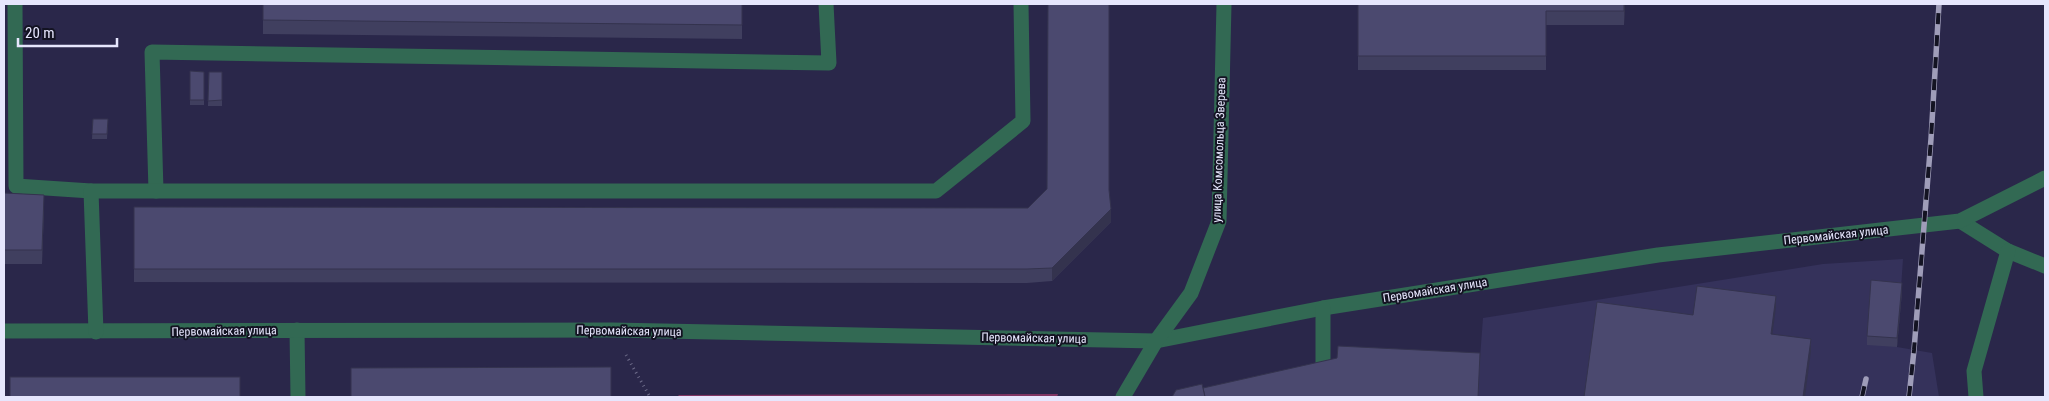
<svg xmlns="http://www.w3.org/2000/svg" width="2049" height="401" font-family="'Roboto Condensed',sans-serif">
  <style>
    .built { fill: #35325b }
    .green { fill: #803563 }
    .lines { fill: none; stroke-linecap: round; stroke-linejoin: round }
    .path { stroke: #6e6c8a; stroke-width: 3; stroke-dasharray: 1 4; stroke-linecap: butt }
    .minor { stroke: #326953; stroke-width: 15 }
    .rail-casing { stroke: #9f9db9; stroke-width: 5.5 }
    .rail { stroke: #131322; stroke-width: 4; stroke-dasharray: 11; stroke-linecap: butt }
    .wall { fill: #403f5f }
    .shaded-wall { fill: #34334e }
    .building { fill: #4b496f; stroke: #34334e }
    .labels { text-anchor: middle; stroke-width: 4; stroke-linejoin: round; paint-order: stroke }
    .street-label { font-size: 12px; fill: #e6e6fd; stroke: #131322 }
  </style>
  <rect width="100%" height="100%" fill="#2a274a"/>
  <polygon class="built" points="1903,259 1897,347 1932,353 1939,397 1184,397 1337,363 1338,352 1480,358 1483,318 1823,264"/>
  <polygon class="green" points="1058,394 1057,397 680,397 678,395"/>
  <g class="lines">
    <polyline class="path" points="626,355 650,397"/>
    <g class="minor">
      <polyline points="15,4 16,186 91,191"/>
      <polyline points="156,191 152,52 829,63 826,4"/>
      <polyline points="1960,221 2008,251 2045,266"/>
      <polyline points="297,330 298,397"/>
      <polyline points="4,331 612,330 1156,341 1323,308 1658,255 1960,221 2045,178"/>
      <polyline points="96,332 91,191 936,191 1023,121 1021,4"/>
      <polyline points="1323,366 1323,308"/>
      <polyline points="1123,397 1156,341 1191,293 1219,221 1224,4"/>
      <polyline points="1976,397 1974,371 2008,251"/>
    </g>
    <g class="rail-casing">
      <g id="rail">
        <polyline points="1862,397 1866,379"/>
        <polyline points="1909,397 1914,350 1931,139 1939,4"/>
      </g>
    </g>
    <use href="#rail" class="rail"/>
  </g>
  <g class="wall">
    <polygon points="263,4 742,4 742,39 263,34"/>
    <polygon points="1358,4 1625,4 1624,25 1546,25 1546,70 1358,70"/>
    <polygon points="190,71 204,72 204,105 190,105"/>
    <polygon points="209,72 222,72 222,106 208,106"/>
    <polygon points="93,119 108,119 107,139 92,139"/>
    <polygon points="1109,190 1111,222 1052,281 1027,283 134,282 134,207 1028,208"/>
    <polygon points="4,193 44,208 42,264 4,264"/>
    <polygon points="1902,292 1897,347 1867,345 1867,336"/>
  </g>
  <g class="shaded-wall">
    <polygon points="1624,4 1625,4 1624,25"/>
    <polygon points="44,195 44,208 42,264 42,250"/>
    <polygon points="1111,209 1111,222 1052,281 1052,268"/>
    <polygon points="1902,283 1902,292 1897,347 1897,338"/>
    <polygon points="1776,296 1776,307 1771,346 1771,334"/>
    <polygon points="1811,339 1811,351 1805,397 1803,397"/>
  </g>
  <g class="building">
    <polygon points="263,4 742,4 742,25 263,20"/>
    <polygon points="1048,4 1109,4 1109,190 1111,209 1052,268 1027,269 134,269 134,207 1028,208 1047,189"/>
    <polygon points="1358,4 1624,4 1624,11 1546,11 1546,56 1358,56"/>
    <polygon points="190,71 204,72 204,100 190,100"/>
    <polygon points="209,72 222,72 222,100 208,101"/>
    <polygon points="93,119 108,119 107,134 92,134"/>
    <polygon points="4,193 44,195 42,250 4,250"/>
    <polygon points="1871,280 1902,283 1897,338 1867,336"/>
    <polygon points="1697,286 1776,296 1771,334 1811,339 1803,397 1584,397 1597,302 1693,315"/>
    <polygon points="1338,346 1480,353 1478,397 1205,397 1203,388 1337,358"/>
    <polygon points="611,367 611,397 351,397 351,368"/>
    <rect x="10" y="377" width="230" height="20"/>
    <polygon points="1202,384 1205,397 1172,397 1176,390"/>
  </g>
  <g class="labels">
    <g class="street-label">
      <text transform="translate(1219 150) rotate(-88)" y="4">улица Комсомольца Зверева</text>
      <text transform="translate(1836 235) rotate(-6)" y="4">Первомайская улица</text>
      <text transform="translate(1435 290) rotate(-9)" y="4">Первомайская улица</text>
      <text transform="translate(224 331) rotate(-1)" y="4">Первомайская улица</text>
      <text transform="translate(629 331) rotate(1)" y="4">Первомайская улица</text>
      <text transform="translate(1034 338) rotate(1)" y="4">Первомайская улица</text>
    </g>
  </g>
  <rect width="2049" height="401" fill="none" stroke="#e6e6fd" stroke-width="10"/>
  <path d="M18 38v8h99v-8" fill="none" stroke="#e6e6fd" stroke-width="2.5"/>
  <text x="25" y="38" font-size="15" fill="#e6e6fd" stroke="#131322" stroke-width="4" paint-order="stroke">20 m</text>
</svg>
